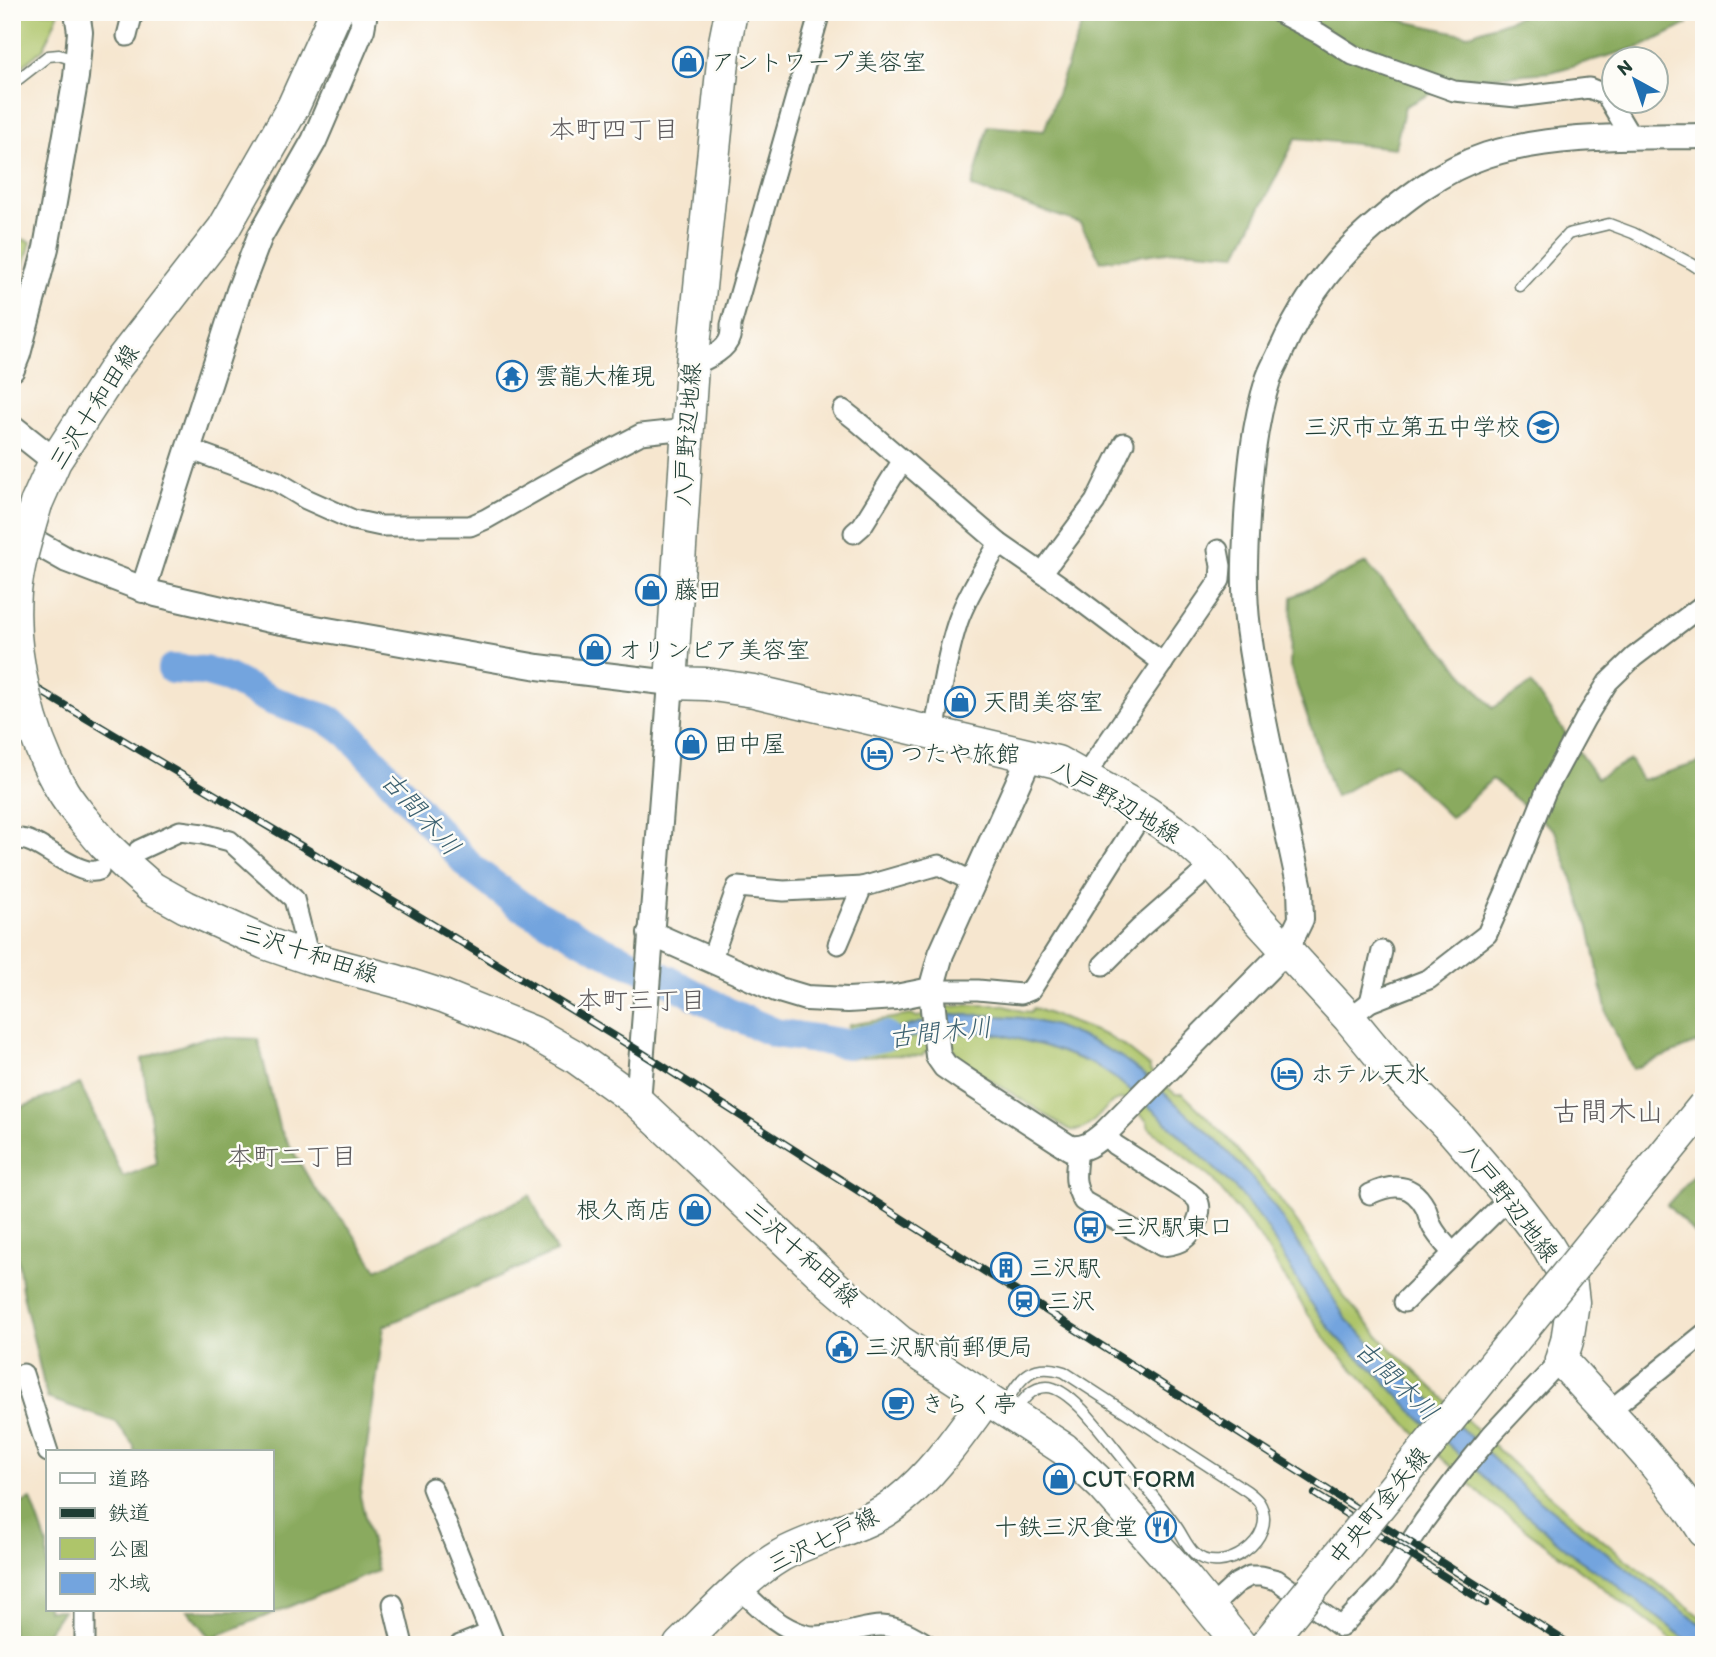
<svg xmlns="http://www.w3.org/2000/svg" width="1716" height="1657" font-family="Itim,'Klee One',sans-serif">
  <style>
    .green { fill: #aec56a; stroke: #66814f; stroke-width: 2 }
    .forest { fill: #8aaa5e; stroke: #547449; stroke-width: 2 }
    .water { fill: #73a4de; stroke: #497089; stroke-width: 2 }
    .lines { fill: none; stroke-linecap: round; stroke-linejoin: round }
    .river { stroke: #73a4de; stroke-width: 30 }
    .service-casing { stroke: #6a786a; stroke-width: 13 }
    .minor-casing { stroke: #6a786a; stroke-width: 23 }
    .tertiary-casing { stroke: #6a786a; stroke-width: 28 }
    .primary-casing { stroke: #6a786a; stroke-width: 35 }
    .service { stroke: #fff; stroke-width: 10 }
    .minor { stroke: #fff; stroke-width: 19 }
    .tertiary { stroke: #fff; stroke-width: 24 }
    .primary { stroke: #fff; stroke-width: 32 }
    .rail-casing { stroke: #1f3d34; stroke-width: 8 }
    .rail { stroke: #fdfcf7; stroke-width: 5; stroke-dasharray: 16; stroke-linecap: butt }
    .primary-bridge-casing { stroke: #6a786a; stroke-width: 35; stroke-linecap: butt }
    .primary-bridge { stroke: #fff; stroke-width: 32 }
    .labels { text-anchor: middle; stroke-width: 5; stroke-linejoin: round; paint-order: stroke }
    .poi-label { font-size: 24px; fill: #1f3d34; stroke: #fdfcf7; text-anchor: start }
    .street-label { font-size: 24px; fill: #1f3d34; stroke: #fdfcf7 }
    .neighbourhood-label { font-size: 26px; fill: #5e5b5d; stroke: #fdfcf7 }
    .water-label { font-size: 26px; font-style: italic; fill: #3c6170; stroke: #fdfcf7 }
    .quarter-label { font-size: 28px; fill: #5e5b5d; stroke: #fdfcf7 }
  </style>
  <rect width="100%" height="100%" fill="#fdfcf7"/>
  <filter id="ink" filterUnits="userSpaceOnUse"><feTurbulence type="fractalNoise" baseFrequency=".0143" numOctaves="2"/><feDisplacementMap in="SourceGraphic" scale="14" xChannelSelector="R" yChannelSelector="G"/><feConvolveMatrix kernelMatrix="1 2 1 2 8 2 1 2 1" color-interpolation-filters="sRGB"/></filter>
  <filter id="wash" filterUnits="userSpaceOnUse"><feTurbulence type="fractalNoise" baseFrequency=".00686" numOctaves="4" result="noise"/><feDisplacementMap in="SourceGraphic" scale="28" xChannelSelector="R" yChannelSelector="G"/><feGaussianBlur stdDeviation="1.57" result="paint"/><feColorMatrix in="noise" values="0 0 0 0 0 0 0 0 0 0 0 0 0 0 0 0 0 1.4 0 .05"/><feComposite in="paint" operator="in"/></filter>
  <g filter="url(#wash)">
    <rect width="100%" height="100%" fill="#f6e6cf"/>
    <g class="green">
      <polygon points="12,12 59,12 44,48 12,75"/>
      <polygon points="12,236 31,242 12,308"/>
      <polygon points="967,1005 1002,1005 1022,1011 1030,1012 1034,1008 1105,1035 1121,1044 1150,1067 1150,1071 1175,1094 1183,1094 1220,1130 1276,1194 1298,1224 1345,1298 1384,1342 1526,1476 1624,1558 1704,1619 1704,1627 1602,1550 1523,1487 1347,1320 1250,1176 1216,1140 1142,1073 1022,1018 984,1015 946,1015 899,1029 886,1030 847,1040 849,1025 910,1015 917,1017 944,1012 948,1007"/>
      <path d="M978,1032L1003,1035L1028,1041L1048,1047L1097,1066L1119,1081L1161,1117L1240,1193L1267,1228L1309,1300L1331,1330L1348,1348L1375,1371L1418,1417L1478,1471L1496,1489L1577,1558L1615,1584L1693,1645H1679L1492,1504L1422,1440L1332,1347L1308,1314L1258,1235L1212,1179L1149,1128L1147,1121L1123,1099C1121,1099 1114,1102 1112,1103C1098,1113 1090,1133 1070,1130L954,1057L956,1052L951,1048L925,1052L922,1056L896,1055L846,1058L847,1046L877,1040Z"/>
    </g>
    <g class="forest">
      <polygon points="1086,12 1363,12 1467,35 1532,12 1683,12 1688,24 1643,46 1551,72 1461,79 1405,106 1395,148 1296,138 1237,254 1182,250 1101,261 1080,223 972,187 988,126 1044,131"/>
      <polygon points="1366,563 1493,708 1531,684 1597,778 1630,760 1642,780 1704,761 1704,1040 1633,1069 1608,1019 1589,927 1555,831 1492,779 1451,818 1394,763 1335,797 1290,666 1292,597"/>
      <polygon points="207,1037 258,1039 279,1127 315,1189 349,1227 377,1270 530,1195 556,1252 384,1326 360,1496 378,1571 211,1638 188,1610 271,1610 271,1452 134,1452 134,1446 116,1422 47,1398 22,1290 12,1214 12,1111 80,1084 123,1177 157,1164 142,1059"/>
      <polygon points="1704,1164 1704,1243 1667,1205"/>
      <polygon points="31,1499 47,1544 47,1610 63,1610 39,1645 12,1645 12,1507"/>
    </g>
    <polygon class="water" points="946,1015 984,1015 1022,1018 1055,1026 1087,1039 1120,1056 1142,1073 1216,1140 1250,1176 1275,1208 1347,1320 1523,1487 1602,1550 1704,1627 1704,1645 1693,1645 1615,1584 1577,1558 1496,1489 1478,1471 1418,1417 1375,1371 1348,1348 1331,1330 1309,1300 1267,1228 1240,1193 1161,1117 1119,1081 1097,1066 1078,1058 1048,1047 1003,1035 978,1032 902,1038 877,1040 847,1046 847,1040 879,1028 886,1030 899,1029"/>
    <g class="lines">
      <polyline class="river" points="172,669 204,671 228,678 273,701 327,719 348,733 471,868 521,906 602,950 662,977 729,1013 775,1033 847,1044 885,1036"/>
    </g>
  </g>
  <g filter="url(#ink)">
    <g class="lines">
      <g class="service-casing">
        <g id="service">
          <polyline points="12,84 48,56 59,55 77,61"/>
          <polyline points="1520,286 1568,234 1609,224 1633,233 1692,264 1704,272"/>
          <path d="M1004,1405C1021,1379 1029,1361 1064,1372L1247,1491C1251,1494 1256,1498 1259,1502C1282,1539 1220,1579 1194,1553C1186,1545 1182,1534 1176,1526C1162,1506 1145,1487 1130,1467C1114,1448 1099,1427 1082,1409C1074,1401 1059,1387 1047,1387C1031,1387 1023,1400 1015,1412"/>
        </g>
      </g>
      <g class="minor-casing">
        <g id="minor">
          <polyline points="1278,12 1320,34 1353,55 1454,91 1517,97 1589,88 1606,95 1631,137"/>
          <polyline points="127,36 133,12"/>
          <path d="M692,366C704,360 726,352 730,337C731,333 731,329 731,325L820,12"/>
          <polyline points="843,410 857,421 999,543 1058,584 1163,663"/>
          <polyline points="189,449 276,481 306,499 353,520 381,526 470,526 486,519 574,469 641,434 687,429"/>
          <polyline points="854,533 862,526 903,460"/>
          <polyline points="1042,573 1095,502 1124,443"/>
          <path d="M934,733C941,696 946,657 958,621C968,593 985,568 999,543"/>
          <polyline points="1084,777 1220,580 1221,566 1218,550"/>
          <path d="M12,838C18,839 24,839 29,841C47,847 81,878 99,870"/>
          <polyline points="139,850 180,831 203,834 230,841 294,899 309,958"/>
          <polyline points="838,944 862,887 939,865 973,882"/>
          <polyline points="711,961 737,887 784,891 862,887"/>
          <polyline points="1103,965 1139,929 1213,864"/>
          <polyline points="931,990 978,990 1021,994 1031,990 1144,811"/>
          <polyline points="1370,1002 1382,951"/>
          <polyline points="1349,1018 1370,1002 1429,979 1487,934 1509,884 1546,791 1585,719 1608,682 1634,657 1704,604"/>
          <path d="M1078,1149C1076,1170 1072,1182 1083,1201L1162,1246C1169,1245 1176,1245 1183,1240C1193,1233 1204,1213 1198,1201C1196,1198 1193,1195 1190,1193L1115,1145L1104,1134"/>
          <path d="M1370,1194C1393,1183 1412,1183 1425,1207C1429,1214 1429,1222 1433,1228C1438,1237 1446,1245 1453,1254"/>
          <polyline points="1404,1302 1510,1197"/>
          <polyline points="23,1374 48,1452"/>
          <polyline points="1608,1412 1704,1334"/>
          <polyline points="432,1488 495,1645"/>
          <path d="M739,1588C759,1607 779,1628 806,1635C813,1637 821,1636 828,1635C845,1635 867,1625 882,1626C899,1627 914,1636 928,1645"/>
          <polyline points="393,1604 403,1645"/>
          <polyline points="1210,1608 1237,1583 1250,1576 1261,1576 1277,1580 1341,1627 1386,1580 1424,1521 1457,1477 1492,1434 1561,1360"/>
          <polyline points="85,1645 85,1610"/>
          <polyline points="460,1645 490,1633"/>
        </g>
      </g>
      <g class="tertiary-casing">
        <g id="tertiary">
          <polyline points="12,369 18,354 46,248 76,77 80,32 77,12"/>
          <polyline points="12,427 55,461"/>
          <polyline points="12,529 67,560 156,594 270,620 538,667 671,683 638,1102"/>
          <polyline points="143,590 239,291 260,236 314,141 362,29 364,18 360,12"/>
          <polyline points="650,933 776,989 806,998 848,1000 896,997 931,990 941,954 1030,756"/>
          <path d="M931,990L938,1056L945,1066L964,1079L1070,1148C1085,1150 1093,1143 1104,1134L1286,950L1301,919L1300,889C1282,802 1260,716 1248,628C1243,591 1245,554 1247,517C1250,471 1254,424 1268,380C1271,370 1277,361 1281,351C1301,306 1330,265 1367,232C1403,200 1441,170 1487,155C1554,134 1634,137 1704,136"/>
        </g>
      </g>
      <g class="primary-casing">
        <g id="primary">
          <path d="M731,12L725,42L692,366L671,683L706,684L754,691L1057,762L1144,811L1185,839L1213,864L1257,918L1349,1018L1386,1063L1453,1131L1510,1197L1547,1245L1571,1285L1573,1302L1567,1341L1561,1360C1610,1415 1665,1468 1704,1531"/>
          <polyline points="36,504 55,461 116,367 224,228 293,107 336,12"/>
          <polyline points="82,818 105,845 127,866 152,888 186,907 265,943 309,958 396,981 443,996 532,1032 574,1056 638,1102 832,1284 900,1342 1064,1449 1104,1487 1186,1579 1240,1645"/>
          <path d="M680,1645C709,1617 746,1576 780,1556C818,1534 865,1529 900,1500C935,1472 960,1434 986,1399"/>
        </g>
      </g>
      <use href="#service" class="service"/>
      <use href="#minor" class="minor"/>
      <use href="#tertiary" class="tertiary"/>
      <use href="#primary" class="primary"/>
      <g class="rail-casing">
        <g id="rail">
          <polyline points="12,674 412,912 642,1053 1571,1645"/>
          <polyline points="1315,1494 1486,1603"/>
        </g>
      </g>
      <use href="#rail" class="rail"/>
      <g class="primary-bridge-casing">
        <g id="primary-bridge">
          <path d="M36,504C28,532 18,562 15,592C10,656 30,738 63,792C69,802 76,810 82,818"/>
          <polyline points="1266,1645 1704,1106"/>
        </g>
      </g>
      <use href="#primary-bridge" class="primary-bridge"/>
    </g>
  </g>
  <defs>
    <g id="shop-ring" transform="scale(1.575)"><circle r="9.5" fill="#fdfcf7" stroke="#1f6fb2" stroke-width="1.5"/><path d="M-5-2.5h2.3a2.7 3.5 0 0 1 5.4 0H5L5.5 6h-11ZM-1.5-2.5h3a1.5 2.3 0 0 0-3 0Z" fill="#1f6fb2"/></g>
    <g id="temple-ring" transform="scale(1.575)"><circle r="9.5" fill="#fdfcf7" stroke="#1f6fb2" stroke-width="1.5"/><path d="M0-6L5-2H3V0L6.5 2.5H4V6H1.5V3h-3V6H-4V2.5H-6.5L-3 0V-2H-5Z" fill="#1f6fb2"/></g>
    <g id="school-ring" transform="scale(1.575)"><circle r="9.5" fill="#fdfcf7" stroke="#1f6fb2" stroke-width="1.5"/><path d="M0-5L7-2L0 1L-7-2ZM-4 1L0 2.5L4 1V4Q0 6-4 4Z" fill="#1f6fb2"/></g>
    <g id="hotel-ring" transform="scale(1.575)"><circle r="9.5" fill="#fdfcf7" stroke="#1f6fb2" stroke-width="1.5"/><path d="M-6-4.5h1.5V1H6V5H4.5V3h-9V5H-6ZM-4 0a1.8 1.8 0 1 1 3.6 0ZM.5 0V-2.5h3Q6-2.5 6 0Z" fill="#1f6fb2"/></g>
    <g id="bus-ring" transform="scale(1.575)"><circle r="9.5" fill="#fdfcf7" stroke="#1f6fb2" stroke-width="1.5"/><path d="M-5-6H5V4H4V6H2V4H-2V6H-4V4H-5ZM-3.5-4V0h7V-4ZM-3.5 1.2v1.5H-2V1.2ZM2 1.2v1.5H3.5V1.2Z" fill="#1f6fb2"/></g>
    <g id="building-ring" transform="scale(1.575)"><circle r="9.5" fill="#fdfcf7" stroke="#1f6fb2" stroke-width="1.5"/><path d="M-4-6H4V6H1V3H-1V6H-4ZM-2.5-4.3h1.7v1.8h-1.7ZM.8-4.3h1.7v1.8H.8ZM-2.5-1h1.7V.8h-1.7ZM.8-1h1.7V.8H.8Z" fill="#1f6fb2"/></g>
    <g id="station-ring" transform="scale(1.575)"><circle r="9.5" fill="#fdfcf7" stroke="#1f6fb2" stroke-width="1.5"/><path d="M-3-6H3Q5-6 5-4V2Q5 4 3 4L4.5 6H3L1.5 4h-3L-3 6H-4.5L-3 4Q-5 4-5 2V-4Q-5-6-3-6ZM-3.5-4v3h7v-3ZM-3.5 1v1.5H-2V1ZM2 1v1.5H3.5V1Z" fill="#1f6fb2"/></g>
    <g id="civic-ring" transform="scale(1.575)"><circle r="9.5" fill="#fdfcf7" stroke="#1f6fb2" stroke-width="1.5"/><path d="M-.6-6.5H3V-4.5H.6V-3L4-1V1h2V6H-6V1h2V-1L-.6-3ZM-1.2 2.5V6h2.4V2.5Z" fill="#1f6fb2"/></g>
    <g id="cafe-ring" transform="scale(1.575)"><circle r="9.5" fill="#fdfcf7" stroke="#1f6fb2" stroke-width="1.5"/><path d="M-5.5-4.5H6V0H3Q3 3.5 0 3.5H-2.5Q-5.5 3.5-5.5 0ZM3-3.2v2h1.7v-2ZM-6 4.5H4V6H-6Z" fill="#1f6fb2"/></g>
    <g id="restaurant-ring" transform="scale(1.575)"><circle r="9.5" fill="#fdfcf7" stroke="#1f6fb2" stroke-width="1.5"/><path d="M-5-6h1v4h1v-4h1v4h1v-4h1v5L-1.5 .5V6h-2V.5L-5-1ZM5-6V6H3V1.5H1.5Q1.5-4 5-6Z" fill="#1f6fb2"/></g>
  </defs>
  <g fill-rule="evenodd">
    <use href="#shop-ring" x="688" y="62"/>
    <use href="#temple-ring" x="512" y="376"/>
    <use href="#school-ring" x="1543" y="427"/>
    <use href="#shop-ring" x="651" y="590"/>
    <use href="#shop-ring" x="595" y="650"/>
    <use href="#shop-ring" x="960" y="702"/>
    <use href="#shop-ring" x="691" y="744"/>
    <use href="#hotel-ring" x="877" y="754"/>
    <use href="#hotel-ring" x="1287" y="1074"/>
    <use href="#shop-ring" x="695" y="1210"/>
    <use href="#bus-ring" x="1090" y="1227"/>
    <use href="#building-ring" x="1006" y="1268"/>
    <use href="#station-ring" x="1024" y="1301"/>
    <use href="#civic-ring" x="842" y="1347"/>
    <use href="#cafe-ring" x="898" y="1404"/>
    <use href="#shop-ring" x="1059" y="1479"/>
    <use href="#restaurant-ring" x="1161" y="1527"/>
  </g>
  <g class="labels">
    <g class="poi-label">
      <text x="711" y="70">アントワープ美容室</text>
      <text x="535" y="384">雲龍大権現</text>
      <text x="1520" y="435" text-anchor="end">三沢市立第五中学校</text>
      <text x="674" y="598">藤田</text>
      <text x="618" y="658">オリンピア美容室</text>
      <text x="983" y="710">天間美容室</text>
      <text x="714" y="752">田中屋</text>
      <text x="900" y="762">つたや旅館</text>
      <text x="1310" y="1082">ホテル天水</text>
      <text x="672" y="1218" text-anchor="end">根久商店</text>
      <text x="1113" y="1235">三沢駅東口</text>
      <text x="1029" y="1276">三沢駅</text>
      <text x="1047" y="1309">三沢</text>
      <text x="865" y="1355">三沢駅前郵便局</text>
      <text x="921" y="1412">きらく亭</text>
      <text x="1082" y="1487">CUT FORM</text>
      <text x="1138" y="1535" text-anchor="end">十鉄三沢食堂</text>
    </g>
    <g class="street-label">
      <text transform="translate(94 407) rotate(-57)" y="8">三沢十和田線</text>
      <text transform="translate(687 434) rotate(-86)" y="8">八戸野辺地線</text>
      <text transform="translate(1116 801) rotate(30)" y="8">八戸野辺地線</text>
      <text transform="translate(309 953) rotate(18)" y="8">三沢十和田線</text>
      <text transform="translate(1509 1202) rotate(52)" y="8">八戸野辺地線</text>
      <text transform="translate(802 1254) rotate(42)" y="8">三沢十和田線</text>
      <text transform="translate(1379 1506) rotate(-51)" y="8">中央町金矢線</text>
      <text transform="translate(823 1540) rotate(-26)" y="8">三沢七戸線</text>
    </g>
    <g class="neighbourhood-label">
      <text x="614" y="138">本町四丁目</text>
      <text x="641" y="1009">本町三丁目</text>
      <text x="292" y="1165">本町二丁目</text>
    </g>
    <g class="water-label">
      <text transform="translate(421 813) rotate(48)" y="9">古間木川</text>
      <text transform="translate(940 1032) rotate(-6)" y="9">古間木川</text>
      <text transform="translate(1397 1380) rotate(44)" y="9">古間木川</text>
    </g>
    <g class="quarter-label">
      <text x="1608" y="1121">古間木山</text>
    </g>
  </g>
  <rect width="1716" height="1657" fill="none" stroke="#fdfcf7" stroke-width="42"/>
  <rect x="46" y="1450" width="228" height="161" fill="#fdfcf7" stroke="#a4b0a9" stroke-width="2"/>
  <rect x="60" y="1473" width="35" height="10" fill="#ffffff" stroke="#a4b0a9" stroke-width="2"/>
  <text x="108" y="1486" font-size="21" fill="#1f3d34">道路</text>
  <rect x="60" y="1508" width="35" height="10" fill="#1f3d34" stroke="#a4b0a9" stroke-width="2"/>
  <text x="108" y="1520" font-size="21" fill="#1f3d34">鉄道</text>
  <rect x="60" y="1538" width="35" height="21" fill="#aec56a" stroke="#a4b0a9" stroke-width="2"/>
  <text x="108" y="1556" font-size="21" fill="#1f3d34">公園</text>
  <rect x="60" y="1573" width="35" height="21" fill="#73a4de" stroke="#a4b0a9" stroke-width="2"/>
  <text x="108" y="1590" font-size="21" fill="#1f3d34">水域</text>
  <g transform="translate(1635 80) rotate(320)"><circle r="33" fill="#fdfcf7" stroke="#a4b0a9" stroke-width="2"/>
  <path d="M0-5L12 26L0 18L-12 26Z" fill="#1f6fb2"/>
  <text y="-10" font-size="19" font-weight="bold" text-anchor="middle" fill="#1f3d34">N</text>
  </g>
</svg>
